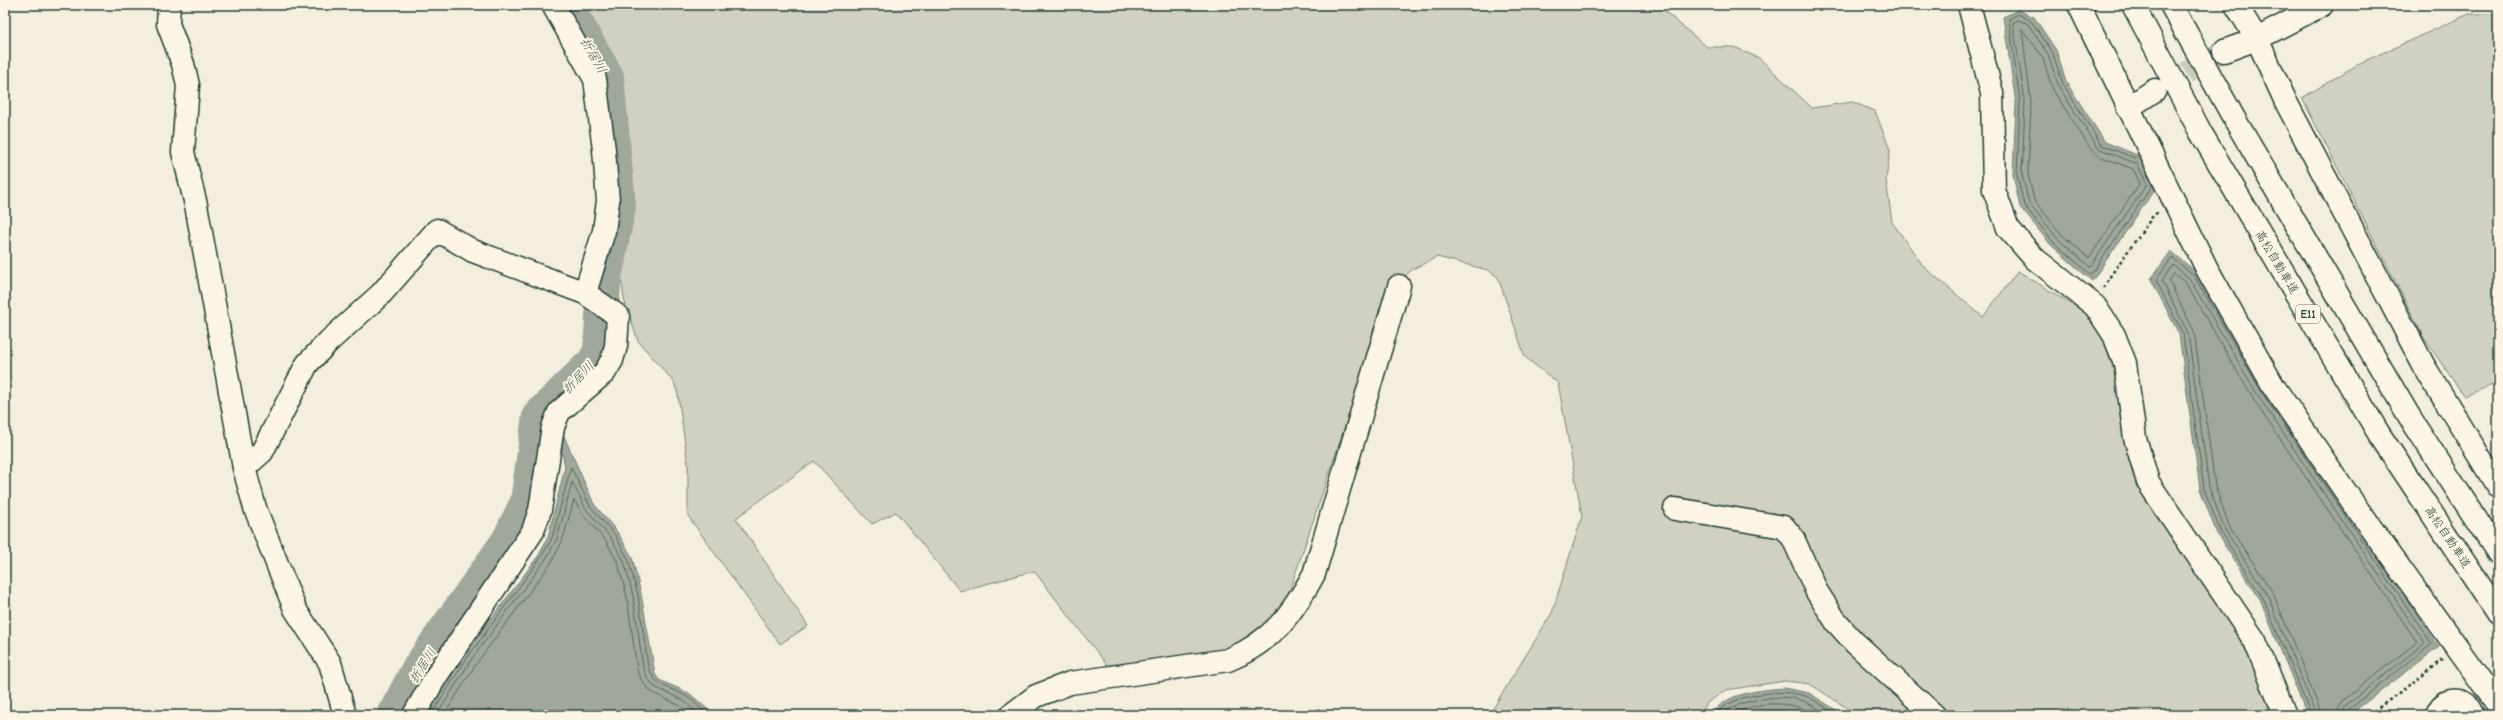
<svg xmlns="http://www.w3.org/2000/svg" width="2503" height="720" font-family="'Comic Neue','Klee One',sans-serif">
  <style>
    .green { fill: #d0d1c2; stroke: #78877b }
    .water { fill: #a0a89b; stroke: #6c7d72 }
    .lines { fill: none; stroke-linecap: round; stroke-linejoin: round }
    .shore { stroke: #53685d; stroke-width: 1 }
    .river { stroke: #a0a89b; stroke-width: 34 }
    .minor-tunnel { stroke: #c9cbbc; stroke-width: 22; stroke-dasharray: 22 11; stroke-linecap: butt }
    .minor-casing { stroke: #1f3d34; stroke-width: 25 }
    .highway-casing { stroke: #1f3d34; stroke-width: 25 }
    .path { stroke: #1f3d34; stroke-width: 2.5; stroke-dasharray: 3 3; stroke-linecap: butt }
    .minor { stroke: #fcf5e5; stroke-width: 22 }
    .highway { stroke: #fcf5e5; stroke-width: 22 }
    .labels { text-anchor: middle; stroke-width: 4; stroke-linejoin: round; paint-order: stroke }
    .shield { fill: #fcf5e5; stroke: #617469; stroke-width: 1 }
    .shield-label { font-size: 11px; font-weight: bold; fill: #1f3d34 }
    .street-label { font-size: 12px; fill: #1f3d34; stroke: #fcf5e5 }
    .water-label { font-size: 13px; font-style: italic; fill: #465d53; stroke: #fcf5e5 }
  </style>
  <rect width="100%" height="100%" fill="#f3eede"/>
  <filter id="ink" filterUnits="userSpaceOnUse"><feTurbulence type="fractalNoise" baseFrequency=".025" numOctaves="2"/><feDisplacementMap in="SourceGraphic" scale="8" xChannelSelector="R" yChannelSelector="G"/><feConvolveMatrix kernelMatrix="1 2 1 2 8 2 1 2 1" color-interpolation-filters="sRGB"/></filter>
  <g filter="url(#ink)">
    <g class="green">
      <polygon points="572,5 1654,5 1662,9 1707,47 1734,47 1759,58 1812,108 1852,102 1875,111 1890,150 1886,180 1892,222 1924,267 1983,317 2018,271 2086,313 2104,341 2116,377 2132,473 2155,515 2221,598 2276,715 1858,715 1810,684 1785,681 1726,690 1707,703 1700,715 1489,715 1552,613 1582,516 1558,383 1525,357 1498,277 1488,270 1437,257 1413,269 1392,287 1283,610 1231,648 1202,657 1107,665 1034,571 960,591 896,512 872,524 814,461 736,518 808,626 780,644 688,516 688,464 678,395 674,382 638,341 625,303 616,250 625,201 610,72"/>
      <polygon points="2469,14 2498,14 2498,383 2464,396 2424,338 2302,98 2360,63"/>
    </g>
    <g class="water">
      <polygon points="2018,10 2034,17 2056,50 2066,82 2105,142 2137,155 2142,151 2157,186 2092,281 2051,245 2020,207 2013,175 2016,103 2003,17"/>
      <polygon points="2171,251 2196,272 2268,394 2439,647 2349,715 2307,715 2260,599 2217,534 2200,489 2179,334 2151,279"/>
      <polygon points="563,434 594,504 618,533 632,557 641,594 655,674 659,680 689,693 714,715 426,715 464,655 539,555 548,537 565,467 561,447 556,445"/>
      <path d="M1784,688L1809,693L1844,715H1711C1725,693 1759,690 1784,688Z"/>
    </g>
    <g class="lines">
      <g class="shore">
        <polygon points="2019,20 2028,24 2048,54 2059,87 2098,148 2137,164 2147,184 2090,267 2058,239 2029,203 2022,175 2025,102 2013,23"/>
        <polygon points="2022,29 2042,56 2053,90 2092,151 2099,156 2133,169 2140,183 2089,258 2062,235 2034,200 2028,174 2031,103"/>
        <polyline points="2140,158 2135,158 2101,145 2063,84 2052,51 2031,21 2018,14 2009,19 2020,102 2017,175 2024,205 2054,243 2090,274 2092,273 2152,186 2147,173"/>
        <path d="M431,715L467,658L542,556L552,538L571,467L590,506L615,535L628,559L638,595L648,666C655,688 669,686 686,696C694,701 701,709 708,715"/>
        <polyline points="437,715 471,660 546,559 557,539 572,482 586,509 611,538 624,561 633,596 643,667 647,678 655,687 684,701 700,715"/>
        <polyline points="444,715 476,664 551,563 562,542 574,500 582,513 606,541 618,563 627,597 637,669 642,681 651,692 681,706 691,715"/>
        <path d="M1715,715C1729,694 1786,687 1808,697C1818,702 1828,709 1837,715"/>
        <path d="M1721,715C1739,699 1785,692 1806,702C1814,706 1821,711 1828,715"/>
        <path d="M1732,715C1758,700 1791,700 1816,715"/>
        <polyline points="2311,715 2263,598 2221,533 2204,489 2183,334 2156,280 2172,258 2193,274 2264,396 2432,644 2348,710 2347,715"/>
        <polyline points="2316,715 2268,596 2225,530 2209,487 2188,333 2162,281 2173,265 2189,278 2260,399 2425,643 2345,706 2342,715"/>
        <polyline points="2322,715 2273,593 2230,528 2215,486 2194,331 2169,281 2174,274 2185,282 2255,402 2417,642 2341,702 2336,715"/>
      </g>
      <polyline class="river" points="394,715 418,669 508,541 527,502 539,416 594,362 600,351 604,283 619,206 607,77 566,5"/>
      <polyline class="minor-tunnel" points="2157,89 2224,51"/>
      <g class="minor-casing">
        <g id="minor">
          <polyline points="169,5 168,24 183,64 188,85 183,152 196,205 244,468 255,508 295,609 330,663 345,715"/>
          <polyline points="553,5 595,79 604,150 608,201 604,231 585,293"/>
          <polyline points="1969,5 1992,93 1994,190 2008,228 2035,259 2095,306 2114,335 2125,363 2135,438 2148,482 2255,641 2285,715"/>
          <polyline points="2079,5 2207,269 2274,387 2356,507 2498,705"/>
          <polyline points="2236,5 2257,39 2286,102 2424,366 2498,487"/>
          <polyline points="2224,51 2257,39 2322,5"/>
          <polyline points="2128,108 2155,90"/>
          <polyline points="244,468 262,452 307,364 329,341 381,294 437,230 473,251 585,293 618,316 616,346 612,360 605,372 559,412 553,427 540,510 533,531 435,678 414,715"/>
          <polyline points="1675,509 1784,527 1793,538 1817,592 1837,623 1854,642 1934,715"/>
          <path d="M1011,715L1036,696L1070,683L1228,660C1272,642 1292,614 1314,574L1399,286"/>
          <path d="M2437,715C2441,701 2454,697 2466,704L2473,715"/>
        </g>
      </g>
      <g class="highway-casing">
        <g id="highway">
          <polyline points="2133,5 2201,133 2379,434 2498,613"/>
          <polyline points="2171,5 2235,120 2409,416 2498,553"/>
        </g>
      </g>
      <g class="path">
        <polyline points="2104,288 2111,275 2153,216 2158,212"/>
        <polyline points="2369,715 2443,660"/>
      </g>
      <use href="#minor" class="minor"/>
      <use href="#highway" class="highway"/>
    </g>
  </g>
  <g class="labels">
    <rect class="shield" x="2296" y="305" width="24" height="18" rx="3"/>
    <g class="shield-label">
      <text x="2308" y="318">E11</text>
    </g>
    <g class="street-label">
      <text transform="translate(2277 262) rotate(59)" y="4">高松自動車道</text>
      <text transform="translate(2448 537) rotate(56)" y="4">高松自動車道</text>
    </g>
    <g class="water-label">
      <text transform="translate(594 55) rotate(60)" y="5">折居川</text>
      <text transform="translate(578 377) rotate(-46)" y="5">折居川</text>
      <text transform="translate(422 665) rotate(-58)" y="5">折居川</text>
    </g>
  </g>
  <rect width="2503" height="720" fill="none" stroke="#fcf5e5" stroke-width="20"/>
  <rect x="10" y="10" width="2483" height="700" fill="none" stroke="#1f3d34" stroke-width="1.5" filter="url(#ink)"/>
</svg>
